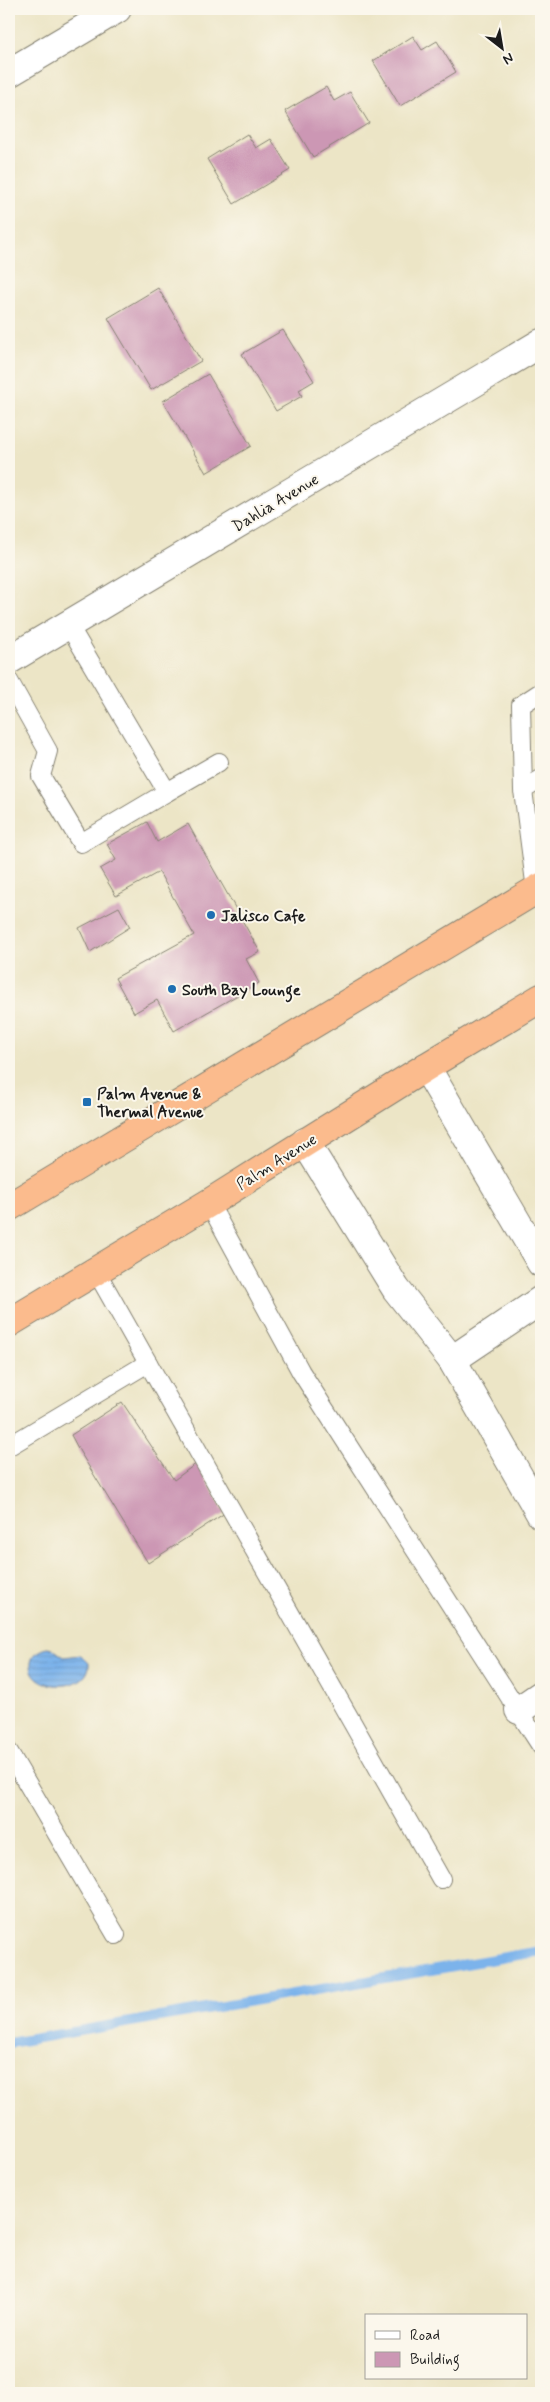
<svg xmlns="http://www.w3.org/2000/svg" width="550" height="2402" font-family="Mynerve,sans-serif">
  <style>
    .water { fill: url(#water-rules); stroke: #4c6884 }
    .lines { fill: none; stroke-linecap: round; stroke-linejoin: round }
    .stream { stroke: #7cb3eb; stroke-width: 10 }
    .building { fill: #cc97b4 }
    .lane-casing { stroke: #848071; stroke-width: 20 }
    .street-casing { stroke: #848071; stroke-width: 30 }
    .highway-casing { stroke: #848071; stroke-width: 30 }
    .lane { stroke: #fff; stroke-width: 18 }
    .street { stroke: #fff; stroke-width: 28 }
    .highway { stroke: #fbbb8d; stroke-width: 28 }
    .poi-dot { fill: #1f6fb2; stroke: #fbf7ec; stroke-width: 2 }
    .labels { text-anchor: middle; stroke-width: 4; stroke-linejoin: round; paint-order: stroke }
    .street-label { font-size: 16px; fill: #1c1c1c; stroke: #fbf7ec }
    .poi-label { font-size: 16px; font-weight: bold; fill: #1c1c1c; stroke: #fbf7ec; text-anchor: start }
  </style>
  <defs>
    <pattern id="water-rules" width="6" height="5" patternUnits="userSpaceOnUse" patternTransform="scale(1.25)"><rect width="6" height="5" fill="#7cb3eb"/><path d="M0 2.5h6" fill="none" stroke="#6b99c9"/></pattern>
  </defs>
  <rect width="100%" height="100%" fill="#fbf7ec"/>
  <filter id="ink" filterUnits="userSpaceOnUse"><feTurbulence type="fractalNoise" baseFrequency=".02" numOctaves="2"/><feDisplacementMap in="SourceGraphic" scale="10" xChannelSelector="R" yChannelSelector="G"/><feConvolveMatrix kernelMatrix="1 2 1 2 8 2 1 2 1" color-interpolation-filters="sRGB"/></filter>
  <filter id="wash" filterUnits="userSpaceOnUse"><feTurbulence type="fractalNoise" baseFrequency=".0096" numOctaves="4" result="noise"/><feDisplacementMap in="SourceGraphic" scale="20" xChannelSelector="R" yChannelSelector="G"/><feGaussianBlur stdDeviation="1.12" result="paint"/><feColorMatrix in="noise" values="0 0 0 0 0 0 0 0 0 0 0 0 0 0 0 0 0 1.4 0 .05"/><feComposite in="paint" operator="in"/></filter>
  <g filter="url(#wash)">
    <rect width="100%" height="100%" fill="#ece5c6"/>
    <path class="water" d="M47,1648L53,1649L64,1657L81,1655L89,1663C91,1693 29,1693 31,1663C32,1654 39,1651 47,1648Z"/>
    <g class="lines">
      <polyline class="stream" points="9,2043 541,1951"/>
    </g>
    <g id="blocks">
      <g class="building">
        <polygon points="413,36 422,50 437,41 456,72 400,106 373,61"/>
        <polygon points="326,87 334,101 350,92 369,123 313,157 285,111"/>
        <polygon points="247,134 256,148 271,139 290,170 234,204 207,159"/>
        <polygon points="158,288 201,361 151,390 108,318"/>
        <polygon points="283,330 314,381 299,390 302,396 276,411 242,354"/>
        <polygon points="208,374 251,446 206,473 163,401"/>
        <polygon points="147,822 157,842 188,824 260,952 246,959 259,983 174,1031 157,1000 134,1013 115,978 194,935 159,872 116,896 100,869 116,860 107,844"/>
        <polygon points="119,907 130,927 90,952 79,928"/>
        <polygon points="122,1402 174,1480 197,1463 225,1513 148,1563 80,1452 71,1435"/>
      </g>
    </g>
  </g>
  <g filter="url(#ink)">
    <use href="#blocks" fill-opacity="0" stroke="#848071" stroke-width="1"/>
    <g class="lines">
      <g class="lane-casing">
        <g id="lane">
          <polyline points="9,681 48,751 41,776 81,843 167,792 68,624"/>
          <polyline points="523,790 521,705 541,692"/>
          <polyline points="167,792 219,762"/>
          <polyline points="536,890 523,790 541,779"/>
          <polyline points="209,1203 301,1372 541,1746"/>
          <polyline points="148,1363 441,1879"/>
          <polyline points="9,1442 11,1445 148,1363 96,1271"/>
          <polyline points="9,1752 116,1935"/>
        </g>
      </g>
      <g class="street-casing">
        <g id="street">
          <polyline points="9,73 117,9"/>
          <polyline points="9,660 541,343"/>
          <polyline points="426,1067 541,1263"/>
          <polyline points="305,1142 396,1289 452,1360 541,1515"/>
          <polyline points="452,1360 541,1300"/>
          <polyline points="519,1710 541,1695"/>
        </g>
      </g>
      <g class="highway-casing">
        <g id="highway">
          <polyline points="9,1207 541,887"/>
          <polyline points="9,1323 209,1203 426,1067 541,998"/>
        </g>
      </g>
      <use href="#lane" class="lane"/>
      <use href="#street" class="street"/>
      <use href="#highway" class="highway"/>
    </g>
  </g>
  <g class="poi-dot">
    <circle cx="211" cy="915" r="5"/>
    <circle cx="172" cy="989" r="5"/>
    <rect x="82" y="1097" width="10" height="10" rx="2.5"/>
  </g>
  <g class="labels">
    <g class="street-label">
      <text transform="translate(275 502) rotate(-31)" y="6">Dahlia Avenue</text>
      <text transform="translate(276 1161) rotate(-32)" y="6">Palm Avenue</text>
    </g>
    <g class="poi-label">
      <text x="221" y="921">Jalisco Cafe</text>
      <text x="182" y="995">South Bay Lounge</text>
      <text x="97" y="1099">Palm Avenue &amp;<tspan x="97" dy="18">Thermal Avenue</tspan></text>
    </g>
  </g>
  <rect width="550" height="2402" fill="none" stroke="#fbf7ec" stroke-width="30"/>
  <rect x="365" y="2314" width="162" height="65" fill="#fbf7ec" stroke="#a29f99"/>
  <rect x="375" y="2331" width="25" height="8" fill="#ffffff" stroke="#a29f99"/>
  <text x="410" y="2340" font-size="15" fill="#1c1c1c">Road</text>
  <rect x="375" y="2352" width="25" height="15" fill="#cc97b4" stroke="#a29f99"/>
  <text x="410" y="2364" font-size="15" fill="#1c1c1c">Building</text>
  <g transform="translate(502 48) rotate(149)" stroke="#fbf7ec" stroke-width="4" paint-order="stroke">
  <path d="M0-4L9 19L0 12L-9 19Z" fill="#1c1c1c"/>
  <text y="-8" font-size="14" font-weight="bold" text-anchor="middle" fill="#1c1c1c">N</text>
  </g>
</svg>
